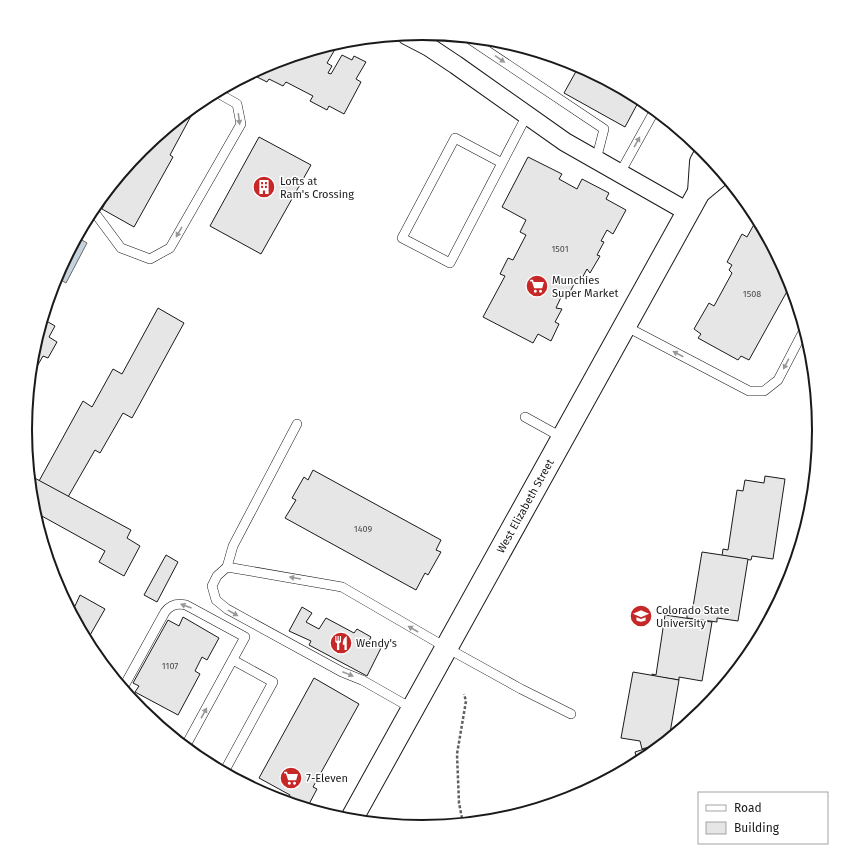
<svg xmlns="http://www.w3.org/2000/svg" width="844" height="860" font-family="'Fira Sans',sans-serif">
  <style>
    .water { fill: #c6d2dc; stroke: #6a6a6a }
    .building { fill: #e6e6e6; stroke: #1a1a1a }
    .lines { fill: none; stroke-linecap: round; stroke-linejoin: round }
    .lane-casing { stroke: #1a1a1a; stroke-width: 10 }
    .street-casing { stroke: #1a1a1a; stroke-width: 20 }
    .secondary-casing { stroke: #1a1a1a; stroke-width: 24 }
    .path { stroke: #5f5f5f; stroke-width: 2.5; stroke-dasharray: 3 2; stroke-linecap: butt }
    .lane { stroke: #fff; stroke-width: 9 }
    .street { stroke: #fff; stroke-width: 18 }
    .secondary { stroke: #fff; stroke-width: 22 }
    .oneway { fill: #989898 }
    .labels { text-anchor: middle; stroke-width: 3; stroke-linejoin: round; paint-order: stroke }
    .number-label { font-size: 9px; fill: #4d4d4d }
    .poi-label { font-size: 11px; fill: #1a1a1a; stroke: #fff; text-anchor: start }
    .street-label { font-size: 11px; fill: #1a1a1a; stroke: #fff }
    .rim { fill: none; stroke: #1a1a1a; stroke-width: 2 }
  </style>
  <rect width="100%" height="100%" fill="#fff"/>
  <polygon class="water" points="77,237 87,243 66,283 56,277"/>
  <g class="building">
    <polygon points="333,44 337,46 327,63 332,66 328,73 331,74 342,55 352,60 354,56 366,62 356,79 361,82 344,114 329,106 327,110 310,101 313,96 286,82 283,86 269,79 267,82 251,74 270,63"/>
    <polygon points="579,66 640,99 625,127 564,93"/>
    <polygon points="198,103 170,155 173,157 134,227 102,209 112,190 109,189 118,178 119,179 141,149"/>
    <polygon points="259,137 311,165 261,254 210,226"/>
    <polygon points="528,157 562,174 559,179 577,189 582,179 609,193 606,199 626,210 613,234 607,230 601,241 604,242 597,255 600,256 590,273 587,269 581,280 577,278 569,294 563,293 556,308 562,309 555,322 559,324 551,341 538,334 533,343 483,317 505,276 500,274 508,258 513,260 526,235 520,232 526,220 502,207"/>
    <polygon points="757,219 789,278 787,284 790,286 749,360 741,356 738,360 698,338 701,334 694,329 709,303 714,306 732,273 729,270 732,265 727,262 742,234 747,237"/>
    <polygon points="158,308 184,323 132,418 123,413 100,453 95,450 68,497 39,481 83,401 92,407 113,369 122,374"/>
    <polygon points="43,319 55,326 49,337 57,342 48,358 43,356 31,377 30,377 33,352"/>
    <polygon points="313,470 441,540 436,550 441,552 428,575 425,573 416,590 285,518 296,500 292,498 304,477 308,480"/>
    <polygon points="29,475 131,530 127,538 140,546 124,576 99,562 105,551 40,515 37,521 33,507"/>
    <polygon points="765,476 785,479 773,559 752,556 751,560 722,556 723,549 728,550 737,490 743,491 745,480 764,483"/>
    <polygon points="702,552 748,559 738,621 717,618 717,622 687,618 687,612 692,613"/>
    <polygon points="166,555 178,562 157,602 144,595"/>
    <polygon points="80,595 105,609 89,637 83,633 66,601 75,606"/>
    <polygon points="302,607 312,613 306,622 319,629 326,618 354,633 357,629 371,637 369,641 381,648 367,676 309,645 311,641 289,631"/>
    <polygon points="665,615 712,622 702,681 679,677 679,680 652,676 652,674 656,675"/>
    <polygon points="183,617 219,638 207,660 202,657 195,671 200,674 178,715 135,692 139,686 133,683 168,620 179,626"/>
    <polygon points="633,672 679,680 669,739 663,743 642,749 640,741 621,738"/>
    <polygon points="314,678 359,704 313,787 317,789 307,808 288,799 290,795 259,778"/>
    <polygon points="663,743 642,760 638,763 635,752"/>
  </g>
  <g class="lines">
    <g class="lane-casing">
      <g id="lane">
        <polyline points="468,38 604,129 596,160"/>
        <polyline points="502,163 455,138 402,238 450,263 527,115"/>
        <polyline points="620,173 655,110"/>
        <polyline points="92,209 121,248 150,259 170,248 241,124 237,104 216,92"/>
        <polyline points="625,326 749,391 764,391 778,380 804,330"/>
        <polyline points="525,417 563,438"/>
        <polyline points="227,567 233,546 297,424"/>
        <path d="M123,688L165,612C170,605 177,603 186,605L245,637L185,747"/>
        <polyline points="413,709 362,680 342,672 227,609 216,600 212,586 217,576 227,567 342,587 447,648 521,689 571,714"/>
        <polyline points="224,772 273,682 233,660"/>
      </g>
    </g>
    <g class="street-casing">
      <polyline id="street" points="406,35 429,47 456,65 565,142 688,212"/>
    </g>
    <g class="secondary-casing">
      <g id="secondary">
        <polyline points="699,192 701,162 706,153"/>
        <polyline points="351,820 699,192 722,173"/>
      </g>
    </g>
    <polyline class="path" points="463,823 459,803 457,754 466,701 464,694"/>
    <use href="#lane" class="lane"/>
    <use href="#street" class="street"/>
    <use href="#secondary" class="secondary"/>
  </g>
  <defs><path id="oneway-solid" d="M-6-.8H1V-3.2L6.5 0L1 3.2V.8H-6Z"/></defs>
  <g class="oneway">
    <use href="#oneway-solid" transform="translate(500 59) rotate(34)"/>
    <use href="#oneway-solid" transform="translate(239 119) rotate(83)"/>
    <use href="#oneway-solid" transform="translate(637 142) rotate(-61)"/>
    <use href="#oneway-solid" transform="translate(179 232) rotate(120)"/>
    <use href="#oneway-solid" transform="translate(678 354) rotate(-152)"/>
    <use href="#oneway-solid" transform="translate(786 364) rotate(118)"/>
    <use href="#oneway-solid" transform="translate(295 578) rotate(-170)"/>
    <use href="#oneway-solid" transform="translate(186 606) rotate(-160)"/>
    <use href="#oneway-solid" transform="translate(233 613) rotate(29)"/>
    <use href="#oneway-solid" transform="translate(413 629) rotate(-150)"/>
    <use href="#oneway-solid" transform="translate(348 674) rotate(22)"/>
    <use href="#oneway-solid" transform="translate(204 713) rotate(-61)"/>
  </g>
  <defs>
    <g id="building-disc" transform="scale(1.15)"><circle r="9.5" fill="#c62828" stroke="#fff"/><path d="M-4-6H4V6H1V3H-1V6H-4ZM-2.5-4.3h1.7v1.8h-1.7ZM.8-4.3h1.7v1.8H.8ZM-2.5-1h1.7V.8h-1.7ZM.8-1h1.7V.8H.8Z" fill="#fff"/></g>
    <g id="supermarket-disc" transform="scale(1.15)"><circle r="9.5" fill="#c62828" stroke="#fff"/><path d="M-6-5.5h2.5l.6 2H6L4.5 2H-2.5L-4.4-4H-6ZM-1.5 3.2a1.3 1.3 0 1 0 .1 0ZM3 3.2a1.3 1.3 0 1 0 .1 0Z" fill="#fff"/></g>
    <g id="university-disc" transform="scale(1.15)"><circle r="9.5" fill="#c62828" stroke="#fff"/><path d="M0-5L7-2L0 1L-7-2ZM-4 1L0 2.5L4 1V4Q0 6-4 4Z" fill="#fff"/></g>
    <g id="restaurant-disc" transform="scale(1.15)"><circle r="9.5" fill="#c62828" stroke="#fff"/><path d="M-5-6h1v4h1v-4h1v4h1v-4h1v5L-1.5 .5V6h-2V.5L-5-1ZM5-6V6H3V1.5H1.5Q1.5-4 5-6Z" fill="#fff"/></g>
  </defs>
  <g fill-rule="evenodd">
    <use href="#building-disc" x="264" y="187"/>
    <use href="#supermarket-disc" x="537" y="286"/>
    <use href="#university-disc" x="641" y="616"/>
    <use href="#restaurant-disc" x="341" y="643"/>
    <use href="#supermarket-disc" x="291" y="778"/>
  </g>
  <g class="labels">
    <g class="number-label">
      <text x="560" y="252">1501</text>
      <text x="752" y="297">1508</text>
      <text x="363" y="532">1409</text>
      <text x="170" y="669">1107</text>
    </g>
    <g class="poi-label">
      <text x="280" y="185">Lofts at<tspan x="280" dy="13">Ram's Crossing</tspan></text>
      <text x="552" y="284">Munchies<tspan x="552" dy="13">Super Market</tspan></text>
      <text x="656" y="614">Colorado State<tspan x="656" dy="13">University</tspan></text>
      <text x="356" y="647">Wendy's</text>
      <text x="306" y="782">7-Eleven</text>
    </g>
    <g class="street-label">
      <text transform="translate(525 506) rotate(-61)" y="4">West Elizabeth Street</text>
    </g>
  </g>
  <path d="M0 0H844V860H0ZM32 430a390 390 0 1 1 780 0a390 390 0 1 1-780 0Z" fill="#fff" fill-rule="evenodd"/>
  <path class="rim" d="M32 430a390 390 0 1 1 780 0a390 390 0 1 1-780 0Z"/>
  <rect x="698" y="792" width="130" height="52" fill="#ffffff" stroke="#a3a3a3"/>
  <rect x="706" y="805" width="20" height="6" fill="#ffffff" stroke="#a3a3a3"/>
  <text x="734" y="812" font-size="12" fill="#1a1a1a">Road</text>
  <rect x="706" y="822" width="20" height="12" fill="#e6e6e6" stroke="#a3a3a3"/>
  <text x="734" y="832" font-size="12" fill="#1a1a1a">Building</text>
</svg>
